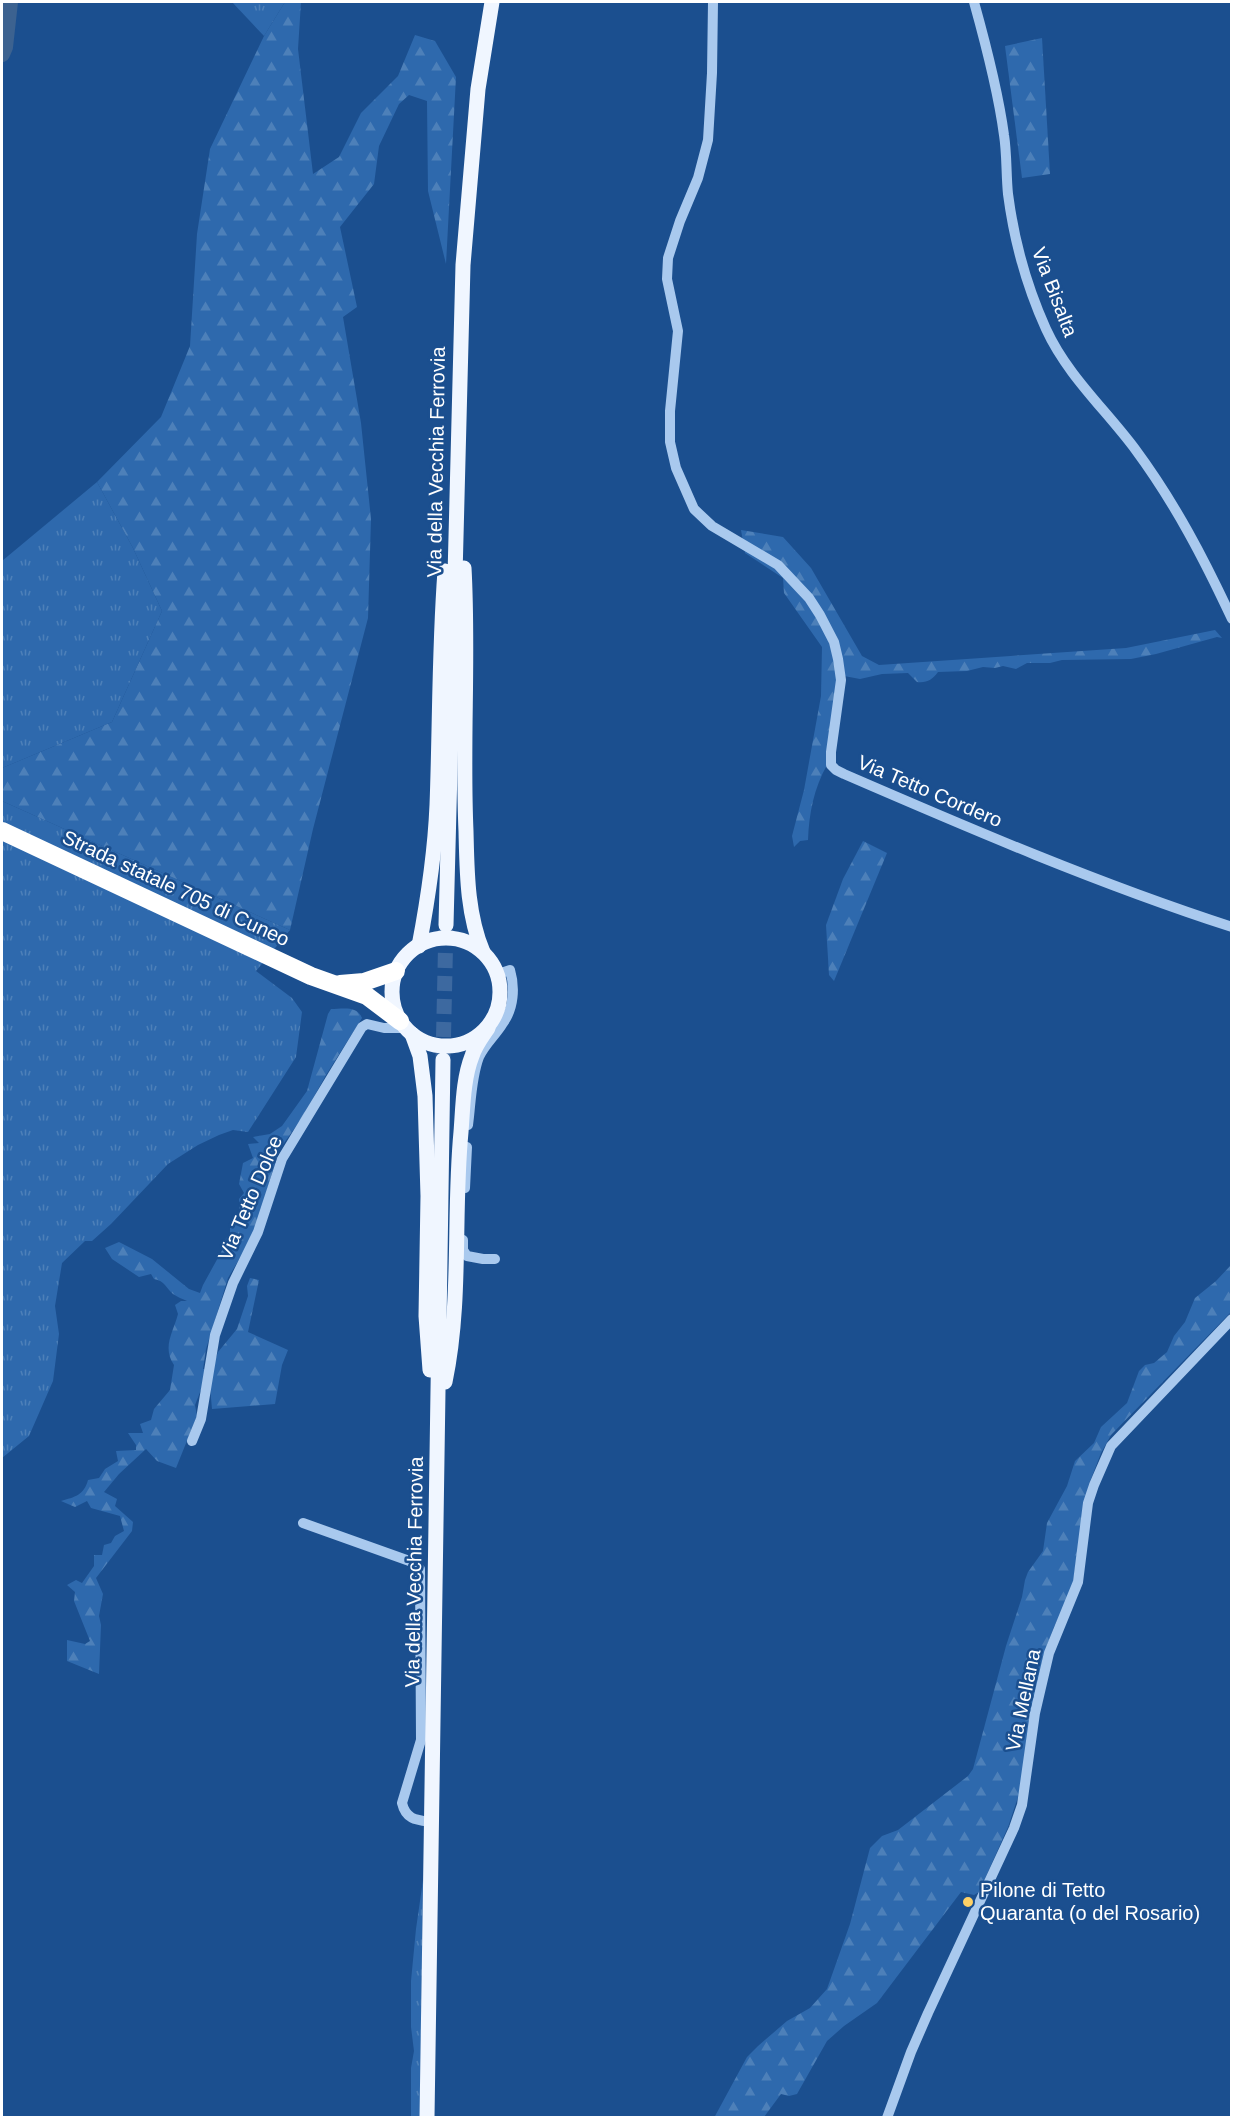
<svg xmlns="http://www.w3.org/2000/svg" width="1233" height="2119" viewBox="0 0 1233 2119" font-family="Arial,sans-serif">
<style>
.grass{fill:url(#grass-tufts)}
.forest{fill:url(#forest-firs)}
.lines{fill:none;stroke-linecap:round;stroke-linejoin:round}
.river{stroke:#3c6290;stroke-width:16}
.major-tunnel{stroke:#3d69a0;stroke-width:15;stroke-dasharray:15 8;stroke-linecap:butt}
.minor{stroke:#a9c9ee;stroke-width:10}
.major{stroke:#f0f6ff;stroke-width:15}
.highway{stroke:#fff;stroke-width:18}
.poi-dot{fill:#ffd166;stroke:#1b4f8f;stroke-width:2}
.labels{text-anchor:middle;stroke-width:5;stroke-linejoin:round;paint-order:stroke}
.street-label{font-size:20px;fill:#fff;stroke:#1b4f8f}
.poi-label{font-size:20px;fill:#fff;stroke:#1b4f8f;text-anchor:start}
</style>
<defs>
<pattern id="grass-tufts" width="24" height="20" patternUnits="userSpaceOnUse" patternTransform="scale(1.5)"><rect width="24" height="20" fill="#2e69ad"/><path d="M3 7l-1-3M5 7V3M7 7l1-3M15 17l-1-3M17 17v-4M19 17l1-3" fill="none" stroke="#4d80b9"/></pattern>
<pattern id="forest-firs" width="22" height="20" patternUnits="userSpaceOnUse" patternTransform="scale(1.5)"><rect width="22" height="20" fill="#2e69ad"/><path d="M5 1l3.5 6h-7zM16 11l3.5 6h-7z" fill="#4d80b9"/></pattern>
</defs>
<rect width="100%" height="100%" fill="#1b4f8f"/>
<g class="grass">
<path d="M232 2H285L264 36Z"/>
<path d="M97 482 133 548 162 611 112 722 2 768V561Z"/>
<path d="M2 801 290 930 256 971 292 998 302 1012 296 1057 248 1132 233 1130 219 1135 198 1145 168 1164 111 1224 92 1241H85L62 1263 55 1306 59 1334 53 1381 29 1436 2 1458Z"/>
<path d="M423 1880 420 2117H411V2068L414 2051 411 2027V1981L416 1929Z"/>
</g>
<g class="forest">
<path d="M285 2H301L298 49 313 174 339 157 361 113 398 76 415 35 435 41 456 77 446 264 428 191 427 101 409 95 399 104 379 146 374 184 340 227 357 307 343 317 361 423 371 519 368 618 313 829 290 930 2 801V768L112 722 162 611 133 548 97 482 161 417 190 346 197 234 210 149 264 36Z"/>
<path d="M1042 38 1050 174 1022 178 1005 46Z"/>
<path d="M741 530 783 537 811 568 862 656 879 665 1126 648 1215 630 1222 638 1217 637 1156 654 1131 659 1062 660 1050 663H1027L1016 669 1003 666 995 668 983 667 967 671 938 672C932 680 927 683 917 682L908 673 882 674 860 679 839 675 827 765C814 788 809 813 808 840L800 841 794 847 792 836 804 790 821 696 822 647 784 593 783 578 745 553Z"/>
<path d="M863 841 887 853 834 981 829 975 826 925 843 879Z"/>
<path d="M331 1009C342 1009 357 1005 362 1018L326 1075 302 1118 279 1150 253 1236 228 1278 206 1349 203 1369H212L218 1352 237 1329 248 1296 247 1286 250 1278 259 1280 248 1332 288 1350 282 1365 275 1404 212 1409 210 1387H202L195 1405 197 1416 176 1468 157 1461 146 1449 119 1474 104 1492 117 1499 115 1506 133 1522 132 1531 96 1578 103 1594 99 1616 101 1625 99 1674 67 1661V1640L85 1644 90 1641 74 1601 75 1592 67 1585 76 1580 82 1583 94 1566V1555H102L104 1545 111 1543 115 1536 124 1531 120 1516 91 1508 87 1501 75 1507 61 1501C75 1497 84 1495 88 1480L99 1478 105 1469 118 1461 116 1451 136 1450V1445L128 1433H143L140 1424 151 1420 154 1409 170 1390 174 1365C162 1347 173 1333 178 1314L175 1305 181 1301H187C183 1299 177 1297 173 1294 166 1288 165 1281 154 1279L151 1274 139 1277 112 1259 105 1248 119 1242 152 1259 189 1289 200 1293 203 1285 225 1245 226 1238 230 1236V1228L240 1221 239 1199 244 1193 239 1184 243 1163 253 1158 248 1144 259 1143 253 1137 270 1134 282 1126 307 1091 328 1014Z"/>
<path d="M1231 1265V1312L1111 1435 1101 1453 1089 1484 1084 1505 1072 1589 1054 1627 1043 1656 1021 1788 1008 1827 979 1892 974 1895 961 1892 877 2003 844 2026 827 2041 797 2094 789 2096 781 2094 764 2117 714 2118 747 2057 758 2046 787 2021 810 2008 827 1989 850 1924 870 1848 882 1836 898 1830 968 1776 973 1769 1006 1646 1022 1597 1025 1580 1028 1572 1043 1551 1047 1523 1067 1486 1075 1461 1094 1443 1101 1427 1127 1403 1139 1371 1145 1365 1154 1363 1167 1352 1174 1336 1185 1322 1195 1298 1216 1281Z"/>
</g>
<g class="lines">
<path class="river" d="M2 54 5 47 10 2"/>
<path class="major-tunnel" d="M443 1060 446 925"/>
<g class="minor">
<path d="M713 2 712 73 708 140 698 178 680 221 668 258 667 279 678 331 670 411V442L676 468 694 509 712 526 778 565 809 598 820 615 834 642 838 659 841 680 831 752V765L836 770 844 774C971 829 1099 884 1232 927"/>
<path d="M974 2C986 45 998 90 1004 135 1007 154 1006 174 1008 194 1014 240 1027 287 1046 329 1067 375 1106 410 1135 449 1175 503 1204 559 1232 619"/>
<path d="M468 1125C471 1103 471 1078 479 1057 485 1044 496 1035 503 1023 514 1008 515 987 510 970L498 974"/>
<path d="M465 1188 467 1147"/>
<path d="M463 1240V1250L467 1256 483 1259H495"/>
<path d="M192 1441 201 1419 215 1335 233 1283 258 1232 282 1159 362 1027 367 1024 384 1028H405"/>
<path d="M303 1523 415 1563 420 1569 421 1740 402 1803C406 1820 417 1820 432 1822"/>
<path d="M887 2118 911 2052 928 2013 1014 1828 1022 1805 1035 1713 1049 1653 1078 1582 1088 1503 1094 1485 1111 1446 1232 1319"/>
</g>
<g class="major">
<path d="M464 568C469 656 462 743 466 831 467 872 467 914 483 952"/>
<path d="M446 925 463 265 478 89 492 2"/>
<circle cx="446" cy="992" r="54"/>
<path d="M419 946C428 899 435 852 437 805 440 727 439 649 445 571"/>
<path d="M412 1034 420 1056 425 1096 428 1196 426 1316 430 1370"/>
<path d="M445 1382C462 1301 453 1215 461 1132 463 1107 463 1079 472 1056 475 1046 482 1037 488 1028"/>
<path d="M427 2118 443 1060"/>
</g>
<g class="highway">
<path d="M2 831 311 976 367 996 400 1021"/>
<path d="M340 984 364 982 396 971"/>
</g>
</g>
<circle class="poi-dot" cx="968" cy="1902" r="6"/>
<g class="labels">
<g class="street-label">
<text transform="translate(1055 292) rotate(69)" y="7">Via Bisalta</text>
<text transform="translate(436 462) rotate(-89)" y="7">Via della Vecchia Ferrovia</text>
<text transform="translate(930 791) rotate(23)" y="7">Via Tetto Cordero</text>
<text transform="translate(176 888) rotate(25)" y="7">Strada statale 705 di Cuneo</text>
<text transform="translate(250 1198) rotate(-67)" y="7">Via Tetto Dolce</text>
<text transform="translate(414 1572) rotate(-89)" y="7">Via della Vecchia Ferrovia</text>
<text transform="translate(1023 1700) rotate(-78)" y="7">Via Mellana</text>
</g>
<g class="poi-label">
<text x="980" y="1897">Pilone di Tetto<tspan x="980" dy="23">Quaranta (o del Rosario)</tspan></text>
</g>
</g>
<rect width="1233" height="2119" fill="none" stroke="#ffffff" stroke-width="6"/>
</svg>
